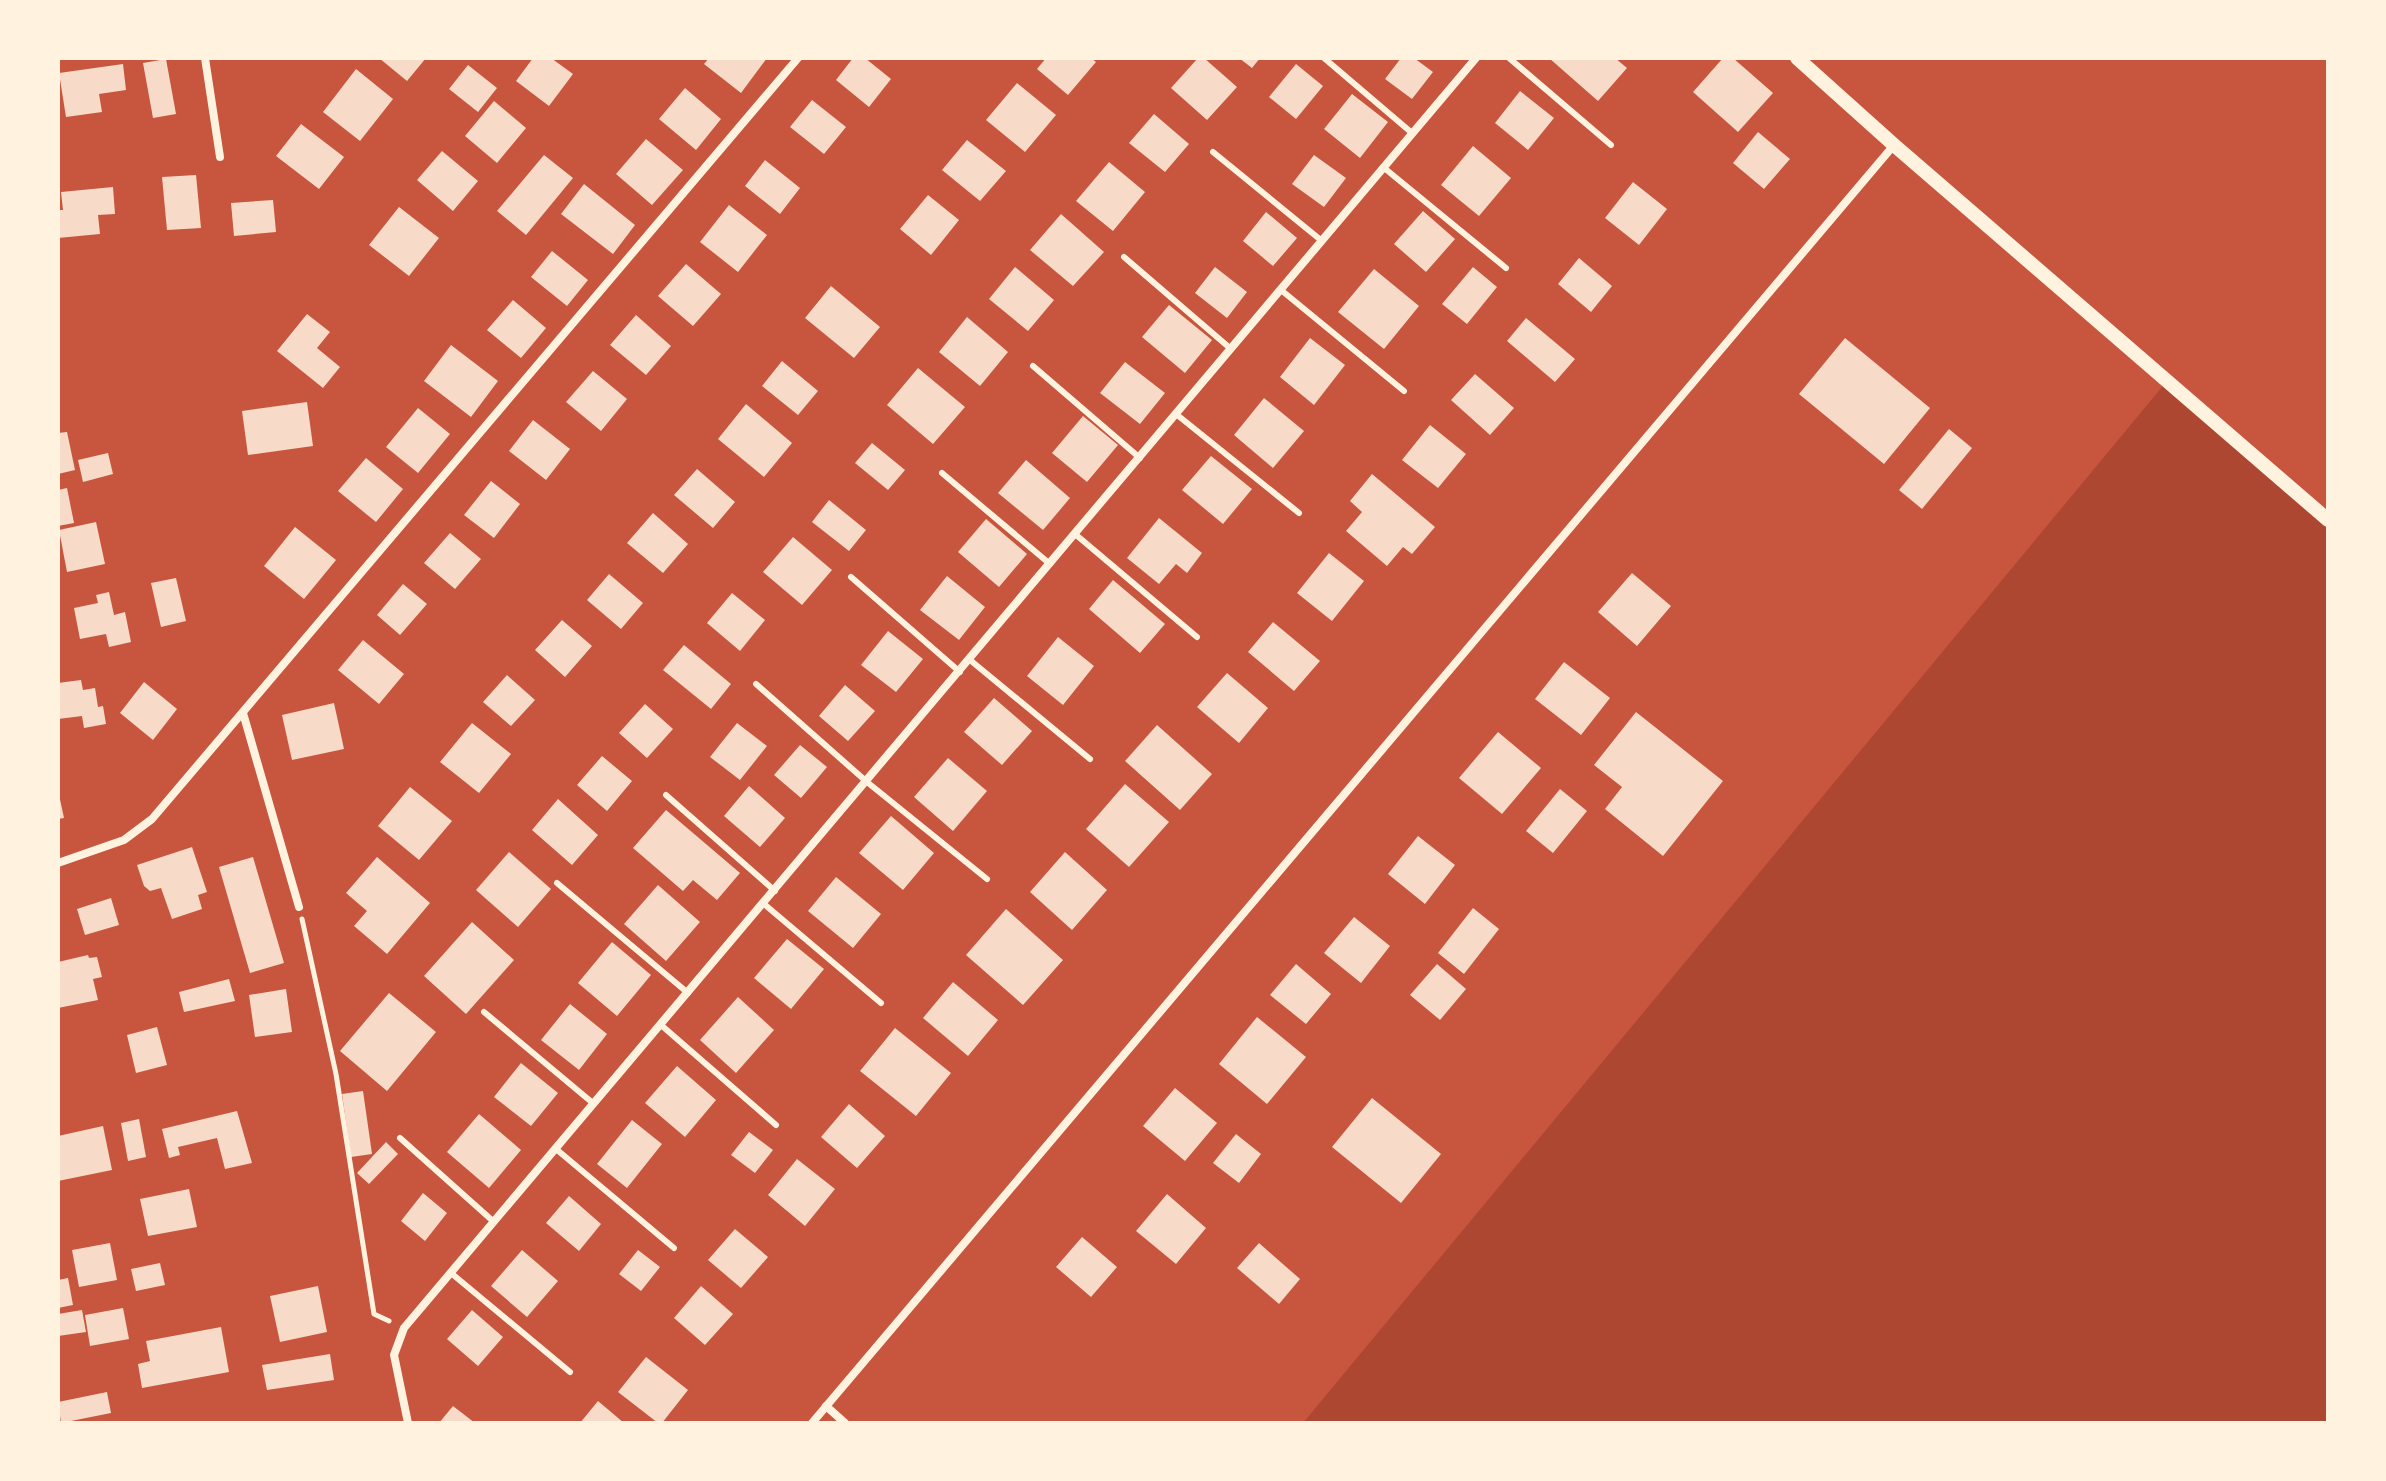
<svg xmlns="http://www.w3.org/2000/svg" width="2386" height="1481" viewBox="0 0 2386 1481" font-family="'Fira Sans',sans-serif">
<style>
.green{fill:#ae4732}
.building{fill:#f7dbc8}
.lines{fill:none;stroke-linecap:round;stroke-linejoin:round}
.path{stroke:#fff3e0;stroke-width:5}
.service{stroke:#fff3e0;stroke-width:6}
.minor{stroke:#fff3e0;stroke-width:8}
.tertiary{stroke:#fff3e0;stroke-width:14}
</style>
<rect width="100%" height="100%" fill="#c8553d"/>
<path class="green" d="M2167 381 2328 520V1423H1303Z"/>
<g class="building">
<path d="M379 58H426L407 81Z"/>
<path d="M533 58H551L573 74 549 106 516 81Z"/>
<path d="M709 58H767L741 93 704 64Z"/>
<path d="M853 58H865L891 79 869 107 836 80Z"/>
<path d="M1046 58H1091L1096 62 1068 95 1037 69Z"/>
<path d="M1198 58H1204L1237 87 1207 120 1171 88Z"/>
<path d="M1239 58H1260L1252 68Z"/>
<path d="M1401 58H1414L1433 72 1412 99 1385 79Z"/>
<path d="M1549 58H1615L1627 68 1598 101Z"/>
<path d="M1723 58H1733L1773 93 1738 132 1693 92Z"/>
<path d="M166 59 176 114 153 118 143 63Z"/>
<path d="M123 64 126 90 99 94 102 112 66 117 59 73Z"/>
<path d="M1296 64 1323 86 1296 119 1269 97Z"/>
<path d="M468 65 497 88 478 112 449 89Z"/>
<path d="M356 69 393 99 360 141 323 112Z"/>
<path d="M1017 83 1056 115 1025 152 986 120Z"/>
<path d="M685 88 721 119 696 150 659 119Z"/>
<path d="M1520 91 1554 118 1528 150 1495 123Z"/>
<path d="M1352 94 1388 122 1360 158 1324 129Z"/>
<path d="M812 100 846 127 824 154 790 127Z"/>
<path d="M494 101 526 128 497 163 465 136Z"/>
<path d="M1154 114 1189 144 1165 172 1129 143Z"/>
<path d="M301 124 344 157 319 189 276 156Z"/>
<path d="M1758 132 1790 159 1764 189 1733 163Z"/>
<path d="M646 139 683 170 652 205 616 174Z"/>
<path d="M967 140 1006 171 980 201 942 170Z"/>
<path d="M1473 146 1511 178 1479 216 1441 185Z"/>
<path d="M442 151 478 181 453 211 417 180Z"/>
<path d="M544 155 573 178 526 235 497 211Z"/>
<path d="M1314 155 1346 178 1324 207 1292 184Z"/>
<path d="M765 160 800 188 780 214 745 186Z"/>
<path d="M1109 162 1145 192 1113 231 1076 201Z"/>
<path d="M196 175 201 228 167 230 162 177Z"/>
<path d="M1633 182 1667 209 1639 245 1605 218Z"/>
<path d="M584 184 635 225 613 254 561 214Z"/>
<path d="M113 187 115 214 98 215 100 234 58 238V210H63L61 192Z"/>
<path d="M928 195 959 220 931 255 900 229Z"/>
<path d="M273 200 276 232 234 236 231 203Z"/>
<path d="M729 205 767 235 738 272 700 242Z"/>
<path d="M399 207 439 238 409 276 369 245Z"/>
<path d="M1423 211 1455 239 1426 272 1394 244Z"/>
<path d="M1266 212 1297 238 1273 266 1243 241Z"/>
<path d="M1061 214 1104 252 1073 286 1030 250Z"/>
<path d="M552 251 588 280 567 306 531 277Z"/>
<path d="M1579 258 1612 286 1591 312 1558 284Z"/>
<path d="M686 264 721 294 693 326 658 296Z"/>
<path d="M1015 267 1054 300 1028 331 989 299Z"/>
<path d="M1215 267 1247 292 1227 318 1195 293Z"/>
<path d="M1473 267 1497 287 1467 324 1442 304Z"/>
<path d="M1374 269 1419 306 1384 349 1338 312Z"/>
<path d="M831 286 880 327 854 358 805 318Z"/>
<path d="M513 300 546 328 521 358 487 330Z"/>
<path d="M1169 305 1212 340 1185 373 1142 337Z"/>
<path d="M307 314 330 332 317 348 340 367 323 388 277 351Z"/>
<path d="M636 315 671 346 646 375 610 345Z"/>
<path d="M967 317 1008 352 980 386 939 352Z"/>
<path d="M1526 318 1575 359 1555 382 1507 341Z"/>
<path d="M1310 338 1345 365 1314 405 1280 377Z"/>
<path d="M1845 338 1930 408 1884 464 1799 394Z"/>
<path d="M451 345 498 381 471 417 424 381Z"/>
<path d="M782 361 818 391 798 415 762 386Z"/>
<path d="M1125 362 1165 393 1140 424 1100 393Z"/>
<path d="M918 368 965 407 933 444 887 405Z"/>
<path d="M593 371 627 399 601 431 566 402Z"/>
<path d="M1475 374 1514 408 1490 435 1451 400Z"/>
<path d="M1264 398 1304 431 1273 468 1234 435Z"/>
<path d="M307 402 313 446 248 455 242 411Z"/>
<path d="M746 404 792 443 764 477 718 439Z"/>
<path d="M418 408 450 434 418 473 386 447Z"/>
<path d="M1083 416 1118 445 1087 482 1052 453Z"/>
<path d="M533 420 570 449 546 480 509 451Z"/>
<path d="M1430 425 1466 454 1438 488 1402 460Z"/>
<path d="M1949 429 1972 448 1922 509 1899 490Z"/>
<path d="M67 432 75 470 58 474V433Z"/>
<path d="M872 443 905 470 888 490 855 463Z"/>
<path d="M108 453 113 474 83 482 78 460Z"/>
<path d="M1211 456 1252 489 1223 524 1182 490Z"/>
<path d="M366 458 403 489 376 522 338 491Z"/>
<path d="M1026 460 1070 498 1043 530 998 493Z"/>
<path d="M697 469 735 502 713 528 674 495Z"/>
<path d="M1372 474 1435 527 1412 554 1403 547 1387 566 1346 531 1362 512 1350 501Z"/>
<path d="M491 481 520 504 494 538 464 515Z"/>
<path d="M67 488 74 523 58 526V490Z"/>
<path d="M829 500 866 530 849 551 812 522Z"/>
<path d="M653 513 688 544 663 573 627 543Z"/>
<path d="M1159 518 1202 553 1187 573 1176 564 1159 584 1127 558Z"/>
<path d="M986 519 1027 554 999 587 958 552Z"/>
<path d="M96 522 105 564 67 572 59 530Z"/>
<path d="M295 527 336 560 304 599 264 566Z"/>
<path d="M450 533 481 559 455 589 424 563Z"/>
<path d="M793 537 832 570 802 605 763 572Z"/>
<path d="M1329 553 1364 581 1332 621 1297 593Z"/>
<path d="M1632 573 1671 606 1637 646 1598 612Z"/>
<path d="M609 574 643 603 621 629 587 600Z"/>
<path d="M947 576 985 607 959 640 920 610Z"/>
<path d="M176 578 186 621 161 627 151 583Z"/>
<path d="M1113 580 1165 624 1140 653 1089 609Z"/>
<path d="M403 584 427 604 400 635 377 615Z"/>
<path d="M109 592 114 615 125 612 131 642 109 647 106 634 80 639 74 608 98 603 96 595Z"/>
<path d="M732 593 765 620 740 651 707 623Z"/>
<path d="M562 620 592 646 565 677 535 650Z"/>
<path d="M1273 622 1320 661 1294 691 1248 652Z"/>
<path d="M888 631 923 659 896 692 861 665Z"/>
<path d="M1058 637 1094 666 1063 705 1027 676Z"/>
<path d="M363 640 404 674 379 704 338 670Z"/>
<path d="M684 645 731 684 711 709 663 670Z"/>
<path d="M1564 662 1610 698 1581 735 1535 699Z"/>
<path d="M1227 673 1268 708 1239 743 1197 707Z"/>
<path d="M507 675 535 700 511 726 483 702Z"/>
<path d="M81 680 83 690 95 688 98 707 103 706 106 724 84 728 82 716 58 719V683Z"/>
<path d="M144 682 177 709 153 740 120 713Z"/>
<path d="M845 685 875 711 848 741 819 716Z"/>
<path d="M994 698 1032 731 1002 765 964 732Z"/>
<path d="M334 703 344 749 292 760 282 715Z"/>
<path d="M645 704 673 729 647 758 619 733Z"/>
<path d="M1636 712 1723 781 1663 856 1605 809 1622 787 1594 765Z"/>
<path d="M472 723 511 754 479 793 440 762Z"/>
<path d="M737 723 767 746 740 780 710 757Z"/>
<path d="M1157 725 1212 774 1180 810 1125 761Z"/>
<path d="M1498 732 1541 768 1502 814 1459 778Z"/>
<path d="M800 745 827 767 801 798 774 775Z"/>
<path d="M602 756 632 781 607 811 577 785Z"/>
<path d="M948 758 987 791 953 831 914 797Z"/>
<path d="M1125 784 1169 822 1129 867 1086 829Z"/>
<path d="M749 786 785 818 760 847 724 816Z"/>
<path d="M410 787 452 821 419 860 378 826Z"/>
<path d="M1560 789 1587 811 1553 853 1526 831Z"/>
<path d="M58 790 64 818 58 819Z"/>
<path d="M558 799 598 835 572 865 532 830Z"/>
<path d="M666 810 740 873 717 900 693 880 683 891 633 848Z"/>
<path d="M891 816 934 853 903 890 859 853Z"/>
<path d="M1418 836 1455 865 1425 904 1388 874Z"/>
<path d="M192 847 207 892 198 895 202 909 172 919 161 888 150 891 144 886 137 865Z"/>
<path d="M509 852 551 889 518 927 476 890Z"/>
<path d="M1065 852 1107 890 1072 930 1030 892Z"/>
<path d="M253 857 284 963 250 973 219 867Z"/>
<path d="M377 857 430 903 387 954 354 926 367 911 346 893Z"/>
<path d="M836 877 881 914 853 948 808 911Z"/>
<path d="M658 885 700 922 666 961 624 924Z"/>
<path d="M111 898 119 925 85 935 77 909Z"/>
<path d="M1473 908 1499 929 1464 974 1438 953Z"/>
<path d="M1006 909 1063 960 1023 1005 966 955Z"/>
<path d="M1354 917 1390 946 1361 983 1324 953Z"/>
<path d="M472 922 514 960 466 1014 424 976Z"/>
<path d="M787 939 824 969 791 1009 754 978Z"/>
<path d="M612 942 651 975 617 1016 578 983Z"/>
<path d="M88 955 89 958 97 957 102 977 93 979 98 1000 58 1008V962Z"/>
<path d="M1296 964 1331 994 1306 1024 1270 995Z"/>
<path d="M1437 964 1466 989 1440 1020 1410 995Z"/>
<path d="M229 979 235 1001 184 1012 179 992Z"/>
<path d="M953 982 998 1020 968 1056 923 1018Z"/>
<path d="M286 989 292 1032 255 1037 249 995Z"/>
<path d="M389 993 436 1032 387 1091 340 1051Z"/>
<path d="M738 997 774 1030 736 1073 700 1040Z"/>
<path d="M570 1004 607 1034 579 1070 541 1040Z"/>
<path d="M1257 1017 1306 1057 1267 1104 1219 1064Z"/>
<path d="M157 1027 167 1065 136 1073 127 1035Z"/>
<path d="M895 1028 951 1073 916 1116 860 1071Z"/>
<path d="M521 1063 558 1093 531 1126 494 1097Z"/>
<path d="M677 1066 716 1100 685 1137 645 1103Z"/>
<path d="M1175 1088 1217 1123 1185 1161 1143 1126Z"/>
<path d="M363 1091 372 1154 351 1157 342 1094Z"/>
<path d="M1372 1098 1441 1154 1401 1203 1332 1147Z"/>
<path d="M849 1104 885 1136 857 1168 821 1137Z"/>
<path d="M237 1111 252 1163 225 1169 217 1138 178 1147 180 1155 169 1158 162 1129Z"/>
<path d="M479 1114 521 1150 489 1188 447 1152Z"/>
<path d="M139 1119 146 1157 128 1161 121 1123Z"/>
<path d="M632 1120 662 1144 627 1188 597 1164Z"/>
<path d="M103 1126 112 1170 58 1181V1136Z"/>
<path d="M749 1132 773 1150 755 1173 731 1155Z"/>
<path d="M1236 1134 1261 1154 1239 1183 1213 1163Z"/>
<path d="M386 1142 398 1154 369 1184 357 1173Z"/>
<path d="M797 1159 835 1189 805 1226 768 1195Z"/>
<path d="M189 1189 197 1227 148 1236 140 1199Z"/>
<path d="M423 1193 447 1213 425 1241 401 1221Z"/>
<path d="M1167 1194 1206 1228 1176 1264 1136 1231Z"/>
<path d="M569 1196 601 1224 579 1251 546 1223Z"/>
<path d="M735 1229 768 1257 741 1288 708 1260Z"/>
<path d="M1082 1237 1117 1267 1091 1297 1056 1267Z"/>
<path d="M110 1243 117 1280 79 1287 72 1250Z"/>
<path d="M1259 1243 1300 1279 1279 1304 1237 1268Z"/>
<path d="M522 1250 558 1281 527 1317 491 1286Z"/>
<path d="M638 1250 660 1267 641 1291 619 1274Z"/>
<path d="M160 1263 165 1285 136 1291 131 1269Z"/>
<path d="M68 1278 73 1305 58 1308V1280Z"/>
<path d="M318 1286 327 1332 280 1342 270 1296Z"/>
<path d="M701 1286 733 1314 705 1345 674 1318Z"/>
<path d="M123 1308 129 1339 90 1346 85 1315Z"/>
<path d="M82 1310 86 1332 58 1336V1314Z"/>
<path d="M472 1310 503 1337 478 1366 447 1339Z"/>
<path d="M221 1327 229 1372 142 1388 138 1364 150 1361 146 1341Z"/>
<path d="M330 1354 334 1380 267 1390 262 1365Z"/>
<path d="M646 1357 688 1390 662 1423H658L618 1392Z"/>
<path d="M107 1392 111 1413 61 1423 58 1402Z"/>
<path d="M598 1401 624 1423H580Z"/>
<path d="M453 1406 475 1423H439Z"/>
</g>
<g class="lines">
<path class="path" d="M302 919 336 1074 374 1314 389 1321"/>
<g class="service">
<path d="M1324 58 1412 133"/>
<path d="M1509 58 1611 145"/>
<path d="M1213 152 1322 241"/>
<path d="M1383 167 1506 268"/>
<path d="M1124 257 1231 349"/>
<path d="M1281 290 1404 391"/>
<path d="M1033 366 1140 458"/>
<path d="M1176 414 1299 513"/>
<path d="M942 473 1050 564"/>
<path d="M1075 534 1197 637"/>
<path d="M851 577 960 672"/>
<path d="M970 660 1090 759"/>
<path d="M756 684 867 782 987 879"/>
<path d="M666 795 775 891"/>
<path d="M557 883 688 993"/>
<path d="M764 904 881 1003"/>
<path d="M484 1012 594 1104"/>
<path d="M661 1025 776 1125"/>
<path d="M400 1138 494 1222"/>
<path d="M556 1149 674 1248"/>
<path d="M451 1273 570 1372"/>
</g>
<g class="minor">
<path d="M205 58 220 157"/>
<path d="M243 713 299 907"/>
<path d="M58 863 124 840 152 819 798 58"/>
<path d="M826 1406 845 1423"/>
<path d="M408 1423 394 1355 404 1328 1476 58"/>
<path d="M812 1423 1894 145"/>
</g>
<path class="tertiary" d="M1797 58 1894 145 2328 520"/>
</g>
<rect width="2386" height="1481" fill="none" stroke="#fff3e0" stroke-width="120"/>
</svg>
